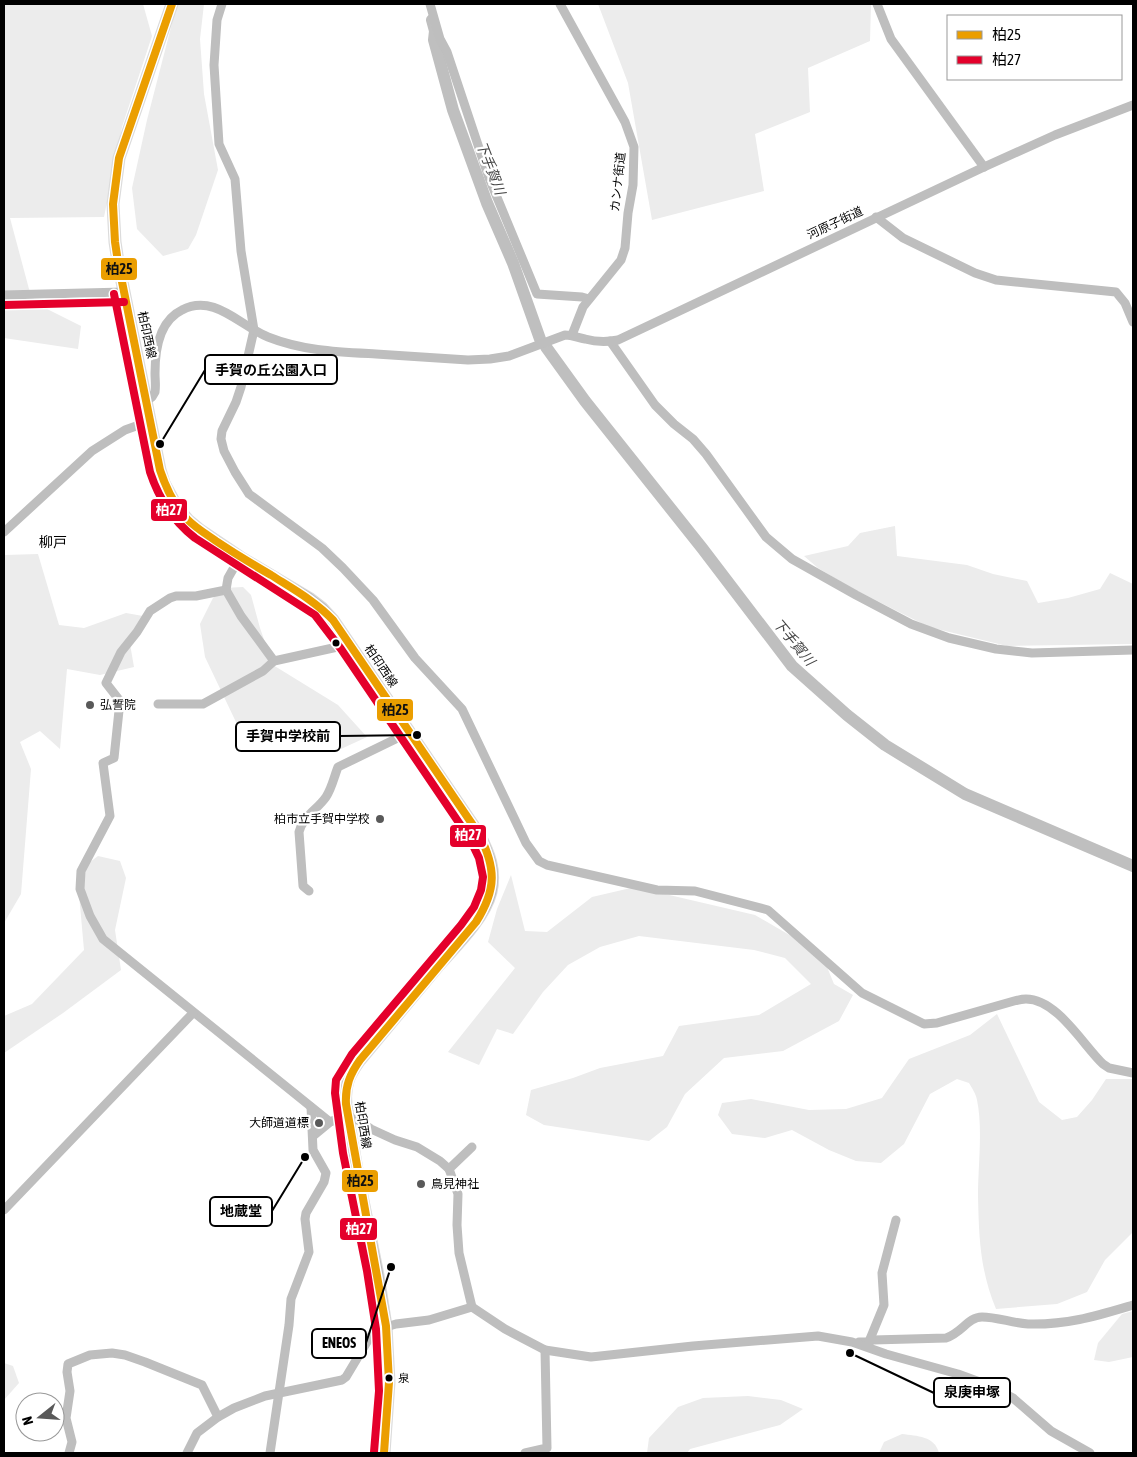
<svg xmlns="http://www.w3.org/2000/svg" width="1137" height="1457" viewBox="0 0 1137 1457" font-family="'Asap Condensed','Noto Sans JP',sans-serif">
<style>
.green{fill:#ececec}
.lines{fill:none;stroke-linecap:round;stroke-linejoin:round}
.river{stroke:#bfbfbf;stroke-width:12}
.major-casing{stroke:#dbdbdb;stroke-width:13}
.minor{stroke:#bebebe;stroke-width:9}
.major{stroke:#bebebe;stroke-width:11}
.bus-1-casing{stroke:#fff;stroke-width:11}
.bus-2-casing{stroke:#fff;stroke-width:11}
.bus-1{stroke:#eb9e00;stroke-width:8}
.bus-2{stroke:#e4002b;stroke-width:8}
.bus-dot{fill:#000;stroke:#fff;stroke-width:2}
.poi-dot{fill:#595959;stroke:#fff;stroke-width:2}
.labels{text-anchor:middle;stroke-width:4.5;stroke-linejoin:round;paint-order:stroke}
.bus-label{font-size:11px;fill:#000;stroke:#fff;text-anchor:start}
.street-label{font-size:12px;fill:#000;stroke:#fff}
.poi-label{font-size:12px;fill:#000;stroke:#fff;text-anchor:start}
.water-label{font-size:14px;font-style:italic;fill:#444;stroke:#fff}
.neighbourhood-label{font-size:14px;fill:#000;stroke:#fff}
.leader{fill:none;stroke:#000;stroke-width:2}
.callout-dot{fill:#000;stroke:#fff;stroke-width:2}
.callout{fill:#fff;stroke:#000;stroke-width:2}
.callout-label{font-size:14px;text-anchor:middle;font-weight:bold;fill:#000}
.line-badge{stroke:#fff;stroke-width:2}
.badge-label{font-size:14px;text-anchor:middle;font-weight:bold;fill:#fff}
.pale-badge-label{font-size:14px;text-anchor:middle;font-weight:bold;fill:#111}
</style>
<rect width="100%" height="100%" fill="#fff"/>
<g class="green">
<path d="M4 4H143L152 36 122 127 104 217 10 218 29 289 37 304 81 326 78 349 4 338Z"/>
<path d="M177 4H204L200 39 204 94 218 170 196 235 188 249 163 256 137 229 132 188 147 120Z"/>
<path d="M598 4H871L870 41 808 68 810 112 755 134 764 191 652 220 628 83Z"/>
<path d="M895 526 897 556 967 565 993 574 1027 581 1038 603 1068 598 1100 589 1110 573 1133 584V644L1007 646 929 627 853 589 818 568 804 556 848 546 860 533Z"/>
<path d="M38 554 59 625 84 628 126 613 143 616 130 644 134 667 100 675 67 669 60 749 40 731 20 742 31 769 21 894 4 923V557L5 555Z"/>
<path d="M243 587 251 595 260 628 273 665 338 705 367 737 341 749 299 745 266 738 245 741 205 657 200 624 213 598 224 588Z"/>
<path d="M98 856 120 861 126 878 115 930 121 970 63 1013 4 1053V1016L32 1004 84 950 77 872Z"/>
<path d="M511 875 525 931 547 932 592 897 635 887 755 915 798 940 827 967 834 984 853 995 839 1021 783 1051 724 1058 685 1094 667 1127 649 1141 544 1125 526 1115 531 1090 573 1078 600 1068 663 1056 679 1026 759 1015 811 984 785 958 754 950 639 936 600 947 568 965 543 992 513 1034 497 1029 479 1065 448 1052 515 968 488 942 497 909Z"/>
<path d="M997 1014 1039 1102 1062 1120 1077 1117 1092 1100 1106 1079H1133V1232L1105 1260 1087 1292 1057 1304 996 1309C980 1270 979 1238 978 1196 978 1166 983 1129 977 1100 976 1094 972 1088 969 1083L957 1079 930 1094 904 1144 881 1163 856 1161 829 1150 792 1130 765 1138 732 1134 718 1115 722 1103 751 1099 809 1110 846 1109 882 1098 909 1059 970 1035Z"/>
<path d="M1133 1311V1357L1109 1362 1094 1360 1098 1343 1122 1314Z"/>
<path d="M4 1363 13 1366 19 1383 4 1400Z"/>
<path d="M748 1396 781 1400 803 1409 780 1425 690 1449 687 1453H647L649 1438 678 1407 703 1398Z"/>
<path d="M902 1434C917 1436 935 1436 939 1453H879L884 1442Z"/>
</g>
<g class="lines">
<g class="river">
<path d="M432 20 435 31 434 40 453 110 487 203 513 263 540 339"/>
<path d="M546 347 585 401 702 548 792 666 847 715 885 745 965 794 1133 866"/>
</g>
<defs>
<path id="major" d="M172 4 119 158 113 204 115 242 118 262 160 470 164 483 177 507 188 520 200 530 240 557 309 598 322 608 333 620 479 834C489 853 496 870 491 892 484 919 456 946 438 966 412 997 386 1029 360 1060 349 1075 344 1085 346 1104L358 1176 378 1275 386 1326 389 1382 384 1453"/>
</defs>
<use href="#major" class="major-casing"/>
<g class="minor">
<path d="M222 4 217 20 214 65 219 144 235 179 241 251 254 330 241 387 236 402 222 431 221 439 224 451 235 472 249 494 322 548 343 568 373 600 415 658 462 709 526 843 539 861 547 865 657 890 695 891 768 910 862 993 924 1024 937 1023 1014 1001C1018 1000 1022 999 1026 999 1057 999 1083 1045 1103 1064L1109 1068 1133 1073"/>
<path d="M430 4 440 39 447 52 489 178 537 294 582 297 589 299"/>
<path d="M560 4 625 122 634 147 633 185 628 213 625 248 621 260 583 307 572 335"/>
<path d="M877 4 891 39 984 167"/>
<path d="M876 217 903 238 975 273 996 280 1116 292 1125 303 1133 322"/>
<path d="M4 295 124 292"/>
<path d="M610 341 655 405 674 424 693 439 706 454 766 537 792 559 856 595 911 624 949 638 996 649 1032 653 1133 650"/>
<path d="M146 401 152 397 155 392C156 386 155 380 155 373 155 350 159 321 182 310 214 293 240 326 268 337 303 351 339 352 376 354 407 356 437 358 468 360L490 359 509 356 565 335C573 335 578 338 585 339 596 342 608 342 618 340L984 167 1055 135 1133 105"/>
<path d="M4 532 92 451 125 430 150 421"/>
<path d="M240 557 228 578 226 590 196 596H176L170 598 150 611 137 632 121 652 106 683 120 701 114 758 103 763 110 816 81 871 80 889 90 916 103 939 330 1122"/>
<path d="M226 590 241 616 274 661"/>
<path d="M158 704H203L263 671 274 661 342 646 349 643"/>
<path d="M309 891 303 886 299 832C303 816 317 810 326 797 332 788 334 777 338 767L410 732"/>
<path d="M313 1136 330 1122 347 1115 358 1120 371 1129 395 1140 417 1147 440 1161 449 1169 458 1194 457 1225 459 1253 472 1307"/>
<path d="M449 1169 472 1147"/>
<path d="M4 1210 193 1013"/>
<path d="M859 1342H868L873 1340 946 1338C962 1333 968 1317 982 1317 997 1317 1012 1323 1028 1324 1068 1325 1096 1316 1133 1305"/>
<path d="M868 1344 884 1305 882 1273 896 1220"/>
<path d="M69 1453 72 1442 66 1418 70 1391 67 1372 68 1364 90 1355 112 1353 125 1355 145 1362 202 1385 218 1417"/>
<path d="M187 1453 197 1433 218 1417 234 1408 265 1396 342 1380 346 1377 370 1337 379 1329 396 1324 429 1320 472 1307 505 1329 545 1350 591 1357 693 1346 818 1336 852 1342 886 1354 958 1374 988 1385 1013 1398 1051 1431 1090 1453"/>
<path d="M270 1453 289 1325 291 1299 309 1252 305 1219 306 1213 324 1182 326 1173 313 1150 311 1107"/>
<path d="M525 1453 547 1448 545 1350"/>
</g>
<use href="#major" class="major"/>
<defs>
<path id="bus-1" d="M172 4 119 158 113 204 115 242 118 262 160 470C166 488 174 506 188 520 196 528 206 534 216 541 234 553 252 564 271 575 293 589 315 601 333 620L479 834C496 868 497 889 476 922L360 1060C350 1074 345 1086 346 1104L386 1326 389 1382 384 1453"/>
<g id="bus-2">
<path d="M114 294 150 472C159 499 173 521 195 538L315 615 341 649 470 839 479 858 483 877 481 890 474 907 461 925 352 1054 336 1080 335 1093 343 1153 367 1271 376 1329 379 1391 374 1452"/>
<path d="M4 305 124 302"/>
</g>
</defs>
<use href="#bus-1" class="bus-1-casing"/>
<use href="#bus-2" class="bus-2-casing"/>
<use href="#bus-1" class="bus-1"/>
<use href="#bus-2" class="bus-2"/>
</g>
<g class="bus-dot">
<circle cx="336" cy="643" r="4.5"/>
<circle cx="389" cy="1378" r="4.5"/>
</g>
<g class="poi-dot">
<circle cx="90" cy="705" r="5"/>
<circle cx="380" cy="819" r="5"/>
<circle cx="319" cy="1123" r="5"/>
<circle cx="421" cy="1184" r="5"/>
</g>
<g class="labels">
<g class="bus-label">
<text x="398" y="1382">泉</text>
</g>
<g class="street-label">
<text transform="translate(618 182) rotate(-84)" y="4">カンナ街道</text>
<text transform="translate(835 223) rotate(-25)" y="4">河原子街道</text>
<text transform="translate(147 335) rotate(78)" y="4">柏印西線</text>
<text transform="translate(381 666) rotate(56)" y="4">柏印西線</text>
<text transform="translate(363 1125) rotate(81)" y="4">柏印西線</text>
</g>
<g class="poi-label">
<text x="100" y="709">弘誓院</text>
<text x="370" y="823" text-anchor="end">柏市立手賀中学校</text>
<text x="309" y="1127" text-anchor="end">大師道道標</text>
<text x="431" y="1188">鳥見神社</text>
</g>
<g class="water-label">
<text transform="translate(491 168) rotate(69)" y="5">下手賀川</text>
<text transform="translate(794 642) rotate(50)" y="5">下手賀川</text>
</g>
<g class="neighbourhood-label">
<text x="53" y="547">柳戸</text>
</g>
</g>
<path class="leader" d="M160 444L205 370M417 735L340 736M305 1157L272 1211M391 1267L366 1343M850 1353L934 1393"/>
<g class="callout-dot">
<circle cx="160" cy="444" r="5"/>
<circle cx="417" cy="735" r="5"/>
<circle cx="305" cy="1157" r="5"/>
<circle cx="391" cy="1267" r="5"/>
<circle cx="850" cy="1353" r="5"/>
</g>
<g class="callout">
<rect x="205" y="355" width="132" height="29" rx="5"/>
<rect x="236" y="722" width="104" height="29" rx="5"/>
<rect x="210" y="1197" width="62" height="29" rx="5"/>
<rect x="312" y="1329" width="54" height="29" rx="5"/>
<rect x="934" y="1378" width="76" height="29" rx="5"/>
</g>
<g class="callout-label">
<text x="271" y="375">手賀の丘公園入口</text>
<text x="288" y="741">手賀中学校前</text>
<text x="241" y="1216">地蔵堂</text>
<text x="339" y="1348">ENEOS</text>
<text x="972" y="1397">泉庚申塚</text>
</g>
<g class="line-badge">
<rect x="100" y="257" width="38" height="24" rx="5" fill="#eb9e00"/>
<rect x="150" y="498" width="38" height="24" rx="5" fill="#e4002b"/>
<rect x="376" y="698" width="38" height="24" rx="5" fill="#eb9e00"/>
<rect x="449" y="824" width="38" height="24" rx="5" fill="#e4002b"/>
<rect x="341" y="1169" width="38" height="24" rx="5" fill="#eb9e00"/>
<rect x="339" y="1217" width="39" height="24" rx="5" fill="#e4002b"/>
</g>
<g class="badge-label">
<text x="169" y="515">柏27</text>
<text x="468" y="840">柏27</text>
<text x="359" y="1234">柏27</text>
</g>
<g class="pale-badge-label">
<text x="119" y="274">柏25</text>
<text x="395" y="715">柏25</text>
<text x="360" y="1186">柏25</text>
</g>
<rect width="1137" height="1457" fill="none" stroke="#000000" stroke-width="10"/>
<rect x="947" y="15" width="175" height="65" fill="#ffffff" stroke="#999999"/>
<rect x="957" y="31" width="25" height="8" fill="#eb9e00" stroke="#999999"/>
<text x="992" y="40" font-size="15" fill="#000000">柏25</text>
<rect x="957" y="56" width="25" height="8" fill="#e4002b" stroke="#999999"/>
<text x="992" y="65" font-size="15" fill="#000000">柏27</text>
<g transform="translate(40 1417) rotate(253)"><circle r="24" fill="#ffffff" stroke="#999999"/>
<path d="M0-4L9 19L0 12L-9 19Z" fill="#595959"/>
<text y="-8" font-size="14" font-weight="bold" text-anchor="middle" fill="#000000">N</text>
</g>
</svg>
